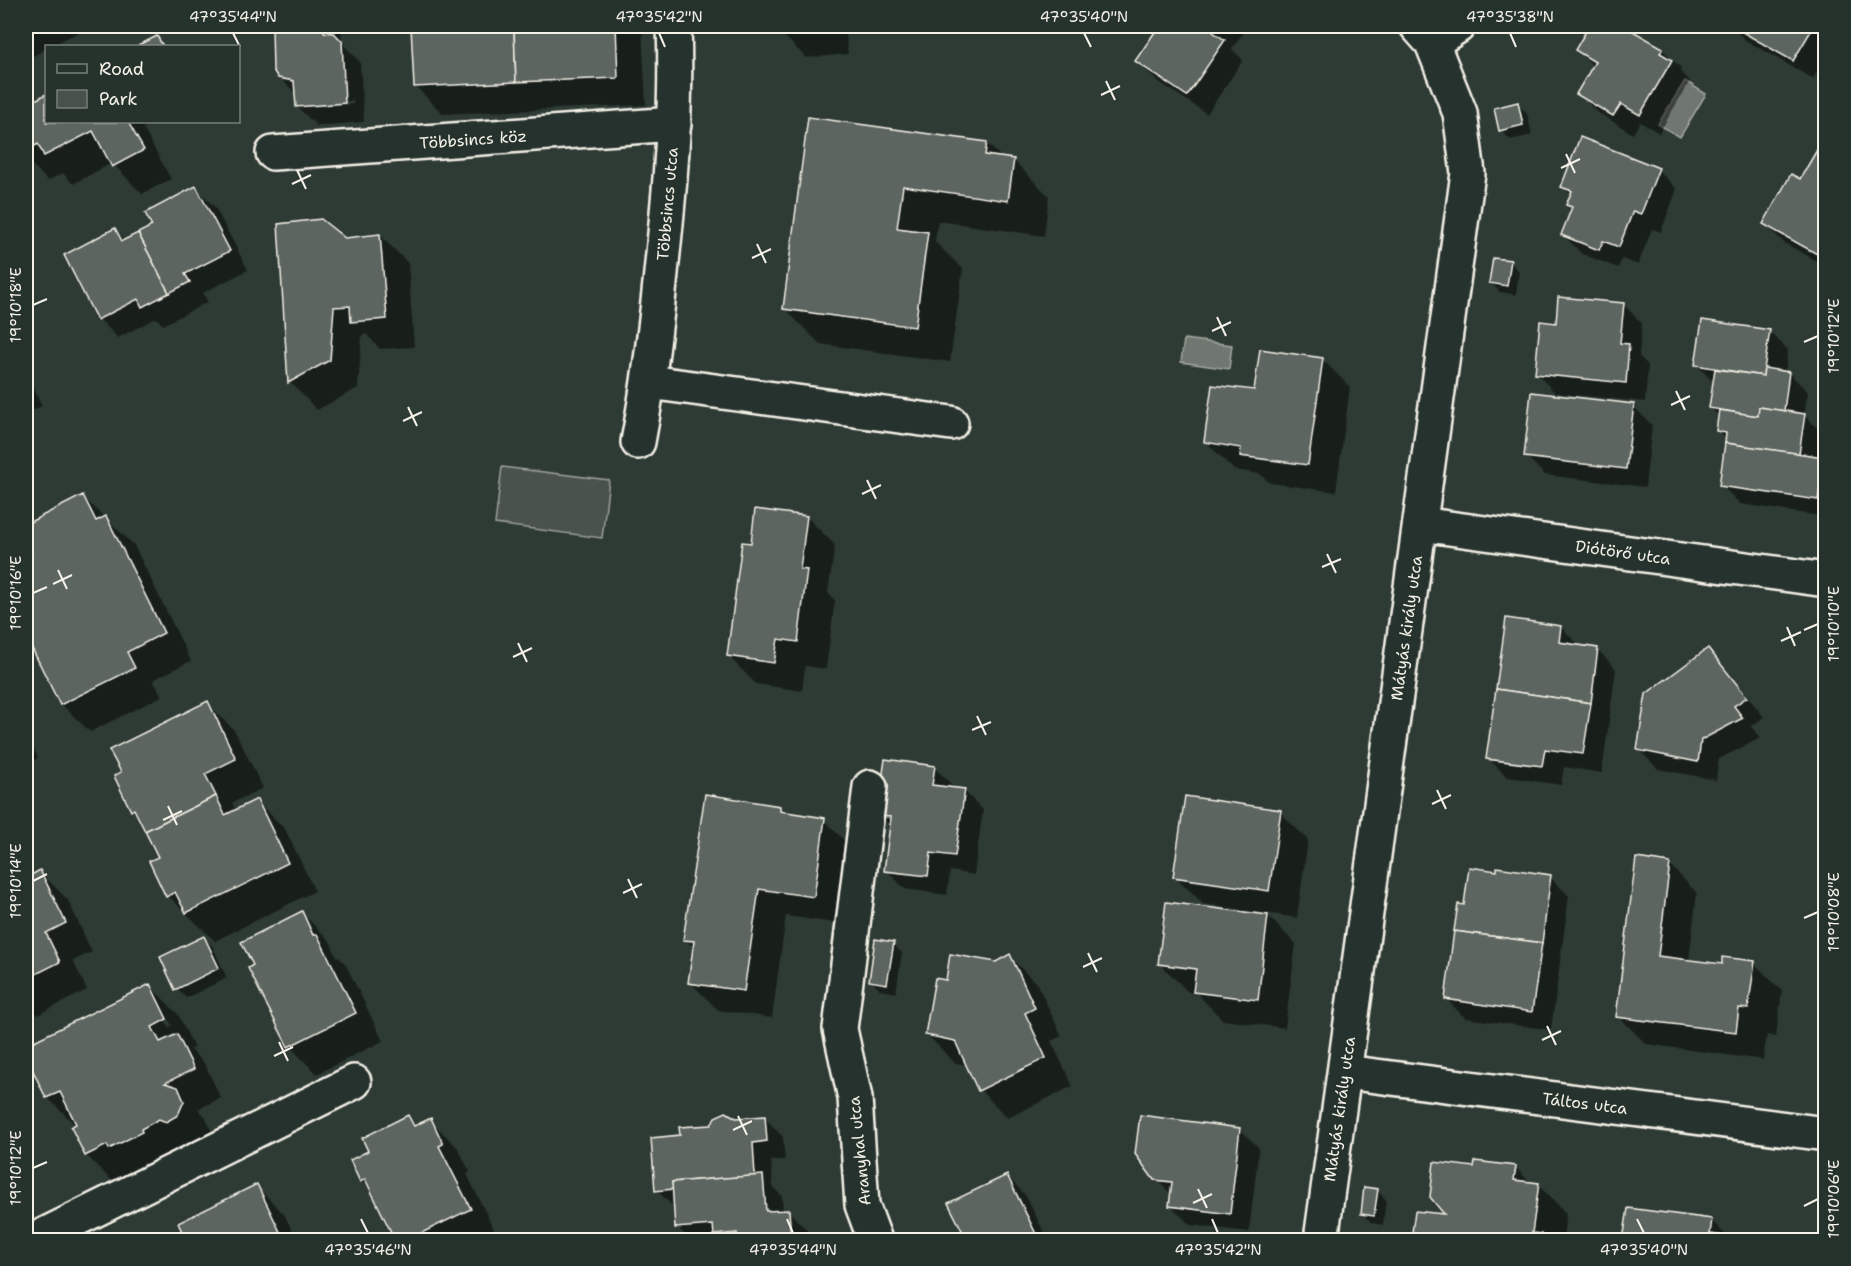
<svg xmlns="http://www.w3.org/2000/svg" width="1851" height="1266" viewBox="0 0 1851 1266" font-family="'Shantell Sans',sans-serif">
<style>
.park{fill:#48524c;stroke:#9ea29a;stroke-width:1.5}
.water{fill:#6f7770;stroke:#a4a8a0;stroke-width:1.5}
.shadow{fill:#0007;fill-rule:evenodd}
.building{fill:#5c655e;stroke:#f4f1e8;stroke-width:1.5}
.lines{fill:none;stroke-linecap:round;stroke-linejoin:round}
.minor-casing{stroke:#f4f1e8;stroke-width:38}
.minor{stroke:#26332d;stroke-width:33}
.ticks{fill:none;stroke:#f4f1e8;stroke-width:2}
.labels{text-anchor:middle;stroke-width:5;stroke-linejoin:round;paint-order:stroke}
.street-label{font-size:16px;fill:#f4f1e8;stroke:#26332d}
.neatline{fill:none;stroke:#f4f1e8;stroke-width:2}
.ticks-label{font-size:15px;text-anchor:middle;fill:#f4f1e8}
</style>
<rect width="100%" height="100%" fill="#2e3b34"/>
<filter id="ink" filterUnits="userSpaceOnUse"><feTurbulence type="fractalNoise" baseFrequency=".0167" numOctaves="2"/><feDisplacementMap in="SourceGraphic" scale="12" xChannelSelector="R" yChannelSelector="G"/><feConvolveMatrix kernelMatrix="1 2 1 2 8 2 1 2 1" color-interpolation-filters="sRGB"/></filter>
<g filter="url(#ink)">
<path class="park" d="M502 467 609 480 602 538 495 524Z"/>
<g class="water">
<path d="M1685 81 1706 94 1680 137 1658 124Z"/>
<path d="M1184 339 1232 345 1229 369 1181 362Z"/>
</g>
<g class="shadow">
<path d="M26 26H91L51 46H46V49L26 60Z"/>
<path d="M273 26H341L342 43 360 62 364 122 317 126 297 107 296 94 279 77 275 70ZM353 101V104L313 107V104Z"/>
<path d="M412 26H642L646 105 443 114 415 86Z"/>
<path d="M761 26H845L848 54 806 58 784 36 773 37Z"/>
<path d="M1161 26H1248L1232 49 1243 60 1207 114 1156 80 1137 61Z"/>
<path d="M1590 26H1621L1662 49 1681 68 1680 71 1690 81 1659 133 1640 122 1633 134 1597 112 1578 93 1594 67 1577 49Z"/>
<path d="M1731 26H1826V57L1813 79 1745 40Z"/>
<path d="M46 96V122H155L143 128 171 179 142 194 112 163 73 184 63 173 48 181 26 159V121L31 118 26 107Z"/>
<path d="M1517 104 1527 113 1532 135 1510 140 1501 130Z"/>
<path d="M810 119 987 143 1003 159 1013 160 1049 196 1044 236 938 221 935 242 963 269 950 362 820 344 784 308Z"/>
<path d="M1826 154V266L1784 243 1765 224Z"/>
<path d="M1658 170 1677 189 1661 232 1652 229 1638 265 1622 259 1618 268 1582 254 1563 235 1573 209 1568 204 1571 195 1562 186Z"/>
<path d="M196 188 215 207 248 270 203 293 208 302 163 325 156 318 118 338 99 319 115 230 126 241 154 226Z"/>
<path d="M279 225 345 239 380 235 408 263 414 347 380 349 366 334 362 335 358 388 317 410 290 382Z"/>
<path d="M1510 262 1519 271 1516 295 1500 292 1491 283Z"/>
<path d="M1623 304 1642 323 1639 356 1648 365 1645 402 1555 393 1536 373 1557 324Z"/>
<path d="M1769 331 1788 350 1785 373H1789L1808 392 1804 415 1823 434 1820 458 1826 461V517L1740 504 1721 485 1727 440 1718 431 1719 417 1711 408 1714 383 1697 365Z"/>
<path d="M1322 359 1350 387 1336 492 1270 483 1260 474 1234 470 1206 442 1255 392Z"/>
<path d="M26 372 42 406 26 414Z"/>
<path d="M1633 406 1652 425 1645 487 1545 475 1526 456Z"/>
<path d="M83 497 134 545 191 661 153 680 162 696 90 732 61 704 26 632V559L34 554 26 537V525Z"/>
<path d="M807 517 835 545 828 593 835 600 826 669 805 666 802 691 756 684 728 656 752 545Z"/>
<path d="M1561 627 1581 647 1597 649 1616 669 1602 773 1564 767 1561 785 1507 777 1488 758Z"/>
<path d="M1707 650 1726 669 1764 717 1752 726 1761 738 1719 759 1716 780 1658 769 1639 750Z"/>
<path d="M207 703 235 731 263 788 232 803 236 811 257 801 285 829 315 891 215 941 168 896 160 857 140 818 132 810Z"/>
<path d="M26 733 38 758 26 765Z"/>
<path d="M934 767 953 786V789L964 791 983 810 974 875 950 871 947 895 905 889 886 870 891 827 879 815Z"/>
<path d="M780 807 786 814 824 820 852 848 841 924 786 916 772 1018 718 1010 690 982 695 949 685 939Z"/>
<path d="M1280 812 1308 840 1297 918 1265 913 1296 944 1285 1028 1223 1020 1196 993 1188 992 1160 964 1238 912 1239 909 1203 904 1175 876Z"/>
<path d="M1669 864 1697 893 1689 961 1723 966 1754 963 1782 991 1776 1037 1767 1035 1763 1060 1646 1044 1618 1016Z"/>
<path d="M40 872 68 900 92 952 73 961 87 990 38 1015 26 1002V879Z"/>
<path d="M1550 877 1569 896 1551 1030 1465 1018 1446 999 1465 907Z"/>
<path d="M302 913 330 941 336 955 345 963 383 1041 317 1074 289 1046Z"/>
<path d="M203 937 213 947 227 978 186 998 177 989Z"/>
<path d="M893 944 902 953 896 993 880 990 871 981Z"/>
<path d="M1009 956 1037 984 1062 1036 1051 1041 1073 1086 1008 1118 980 1090 968 1065 955 1063 927 1035 996 964Z"/>
<path d="M150 986 178 1014 194 1048 190 1049 204 1063 221 1098 198 1109 206 1117 211 1130 206 1143 114 1183 86 1155 76 1126 47 1097 26 1052V1047ZM164 1018H168L172 1026 169 1027Z"/>
<path d="M408 1117 417 1126 430 1120 458 1148 470 1172 467 1174 498 1238 492 1240H396L372 1191 362 1181Z"/>
<path d="M764 1117 783 1137 785 1160 771 1161 773 1187 782 1196 783 1212 788 1211 807 1230 808 1240H690L677 1227 676 1209 656 1190 681 1137 735 1119Z"/>
<path d="M1240 1129 1259 1148 1249 1232 1190 1225 1171 1206 1172 1195 1156 1179Z"/>
<path d="M1516 1168 1532 1184 1538 1185 1566 1213 1563 1240H1412L1416 1213 1447 1216Z"/>
<path d="M1007 1176 1026 1196 1048 1240H968L950 1203Z"/>
<path d="M256 1186 284 1214 297 1240H188L180 1223Z"/>
<path d="M1377 1190 1386 1200 1383 1225 1372 1223 1362 1214Z"/>
<path d="M1629 1209 1711 1220 1730 1239 1743 1240H1625Z"/>
</g>
<g class="building">
<path d="M272 26H323L324 32 334 33 342 41 345 103 296 107 294 81 278 78 273 70Z"/>
<path d="M411 26H506V29H514L516 82 414 87Z"/>
<path d="M523 26H616L618 78 516 82 514 29H524Z"/>
<path d="M776 26H820L776 30Z"/>
<path d="M1159 26H1217L1213 32 1225 40 1187 96 1135 61Z"/>
<path d="M1589 26H1624L1663 48 1660 53 1672 60 1640 115 1621 104 1613 116 1576 94 1595 62 1575 50Z"/>
<path d="M1732 26H1814L1793 61Z"/>
<path d="M157 36 163 46H137Z"/>
<path d="M46 94V122H128L144 150 112 167 93 131 44 156 38 144 26 151V120L29 118 26 111V105Z"/>
<path d="M1518 102 1523 125 1499 131 1494 108Z"/>
<path d="M808 117 987 142 985 155 1014 159 1008 201 903 186 897 228 928 232 915 327 783 309Z"/>
<path d="M1580 137 1659 168 1641 214 1633 211 1619 247 1603 241 1599 250 1561 235 1572 207 1566 205 1572 191 1561 187Z"/>
<path d="M1817 150 1826 185V259L1763 224 1791 174 1800 179Z"/>
<path d="M1817 150 1823 154 1826 151V185Z"/>
<path d="M196 186 230 251 185 274 190 282 169 293 138 233 152 226 145 213Z"/>
<path d="M321 219 345 238 380 234 387 319 351 322 350 306 334 307 330 360 288 383 278 224Z"/>
<path d="M115 228 122 241 138 233 169 293 142 307 138 299 97 320 64 255Z"/>
<path d="M1493 258 1511 260 1507 286 1489 283Z"/>
<path d="M1558 297 1624 303 1620 343 1629 344 1626 383 1535 374 1540 321 1556 323Z"/>
<path d="M1702 320 1770 330 1763 376 1695 365Z"/>
<path d="M1260 349 1323 358 1308 465 1240 456 1241 448 1204 442 1212 385 1254 390Z"/>
<path d="M1764 368 1789 372 1784 411 1759 407 1758 416 1709 408 1715 369 1763 376Z"/>
<path d="M1531 392 1634 404 1626 469 1524 457Z"/>
<path d="M1759 407 1805 414 1799 454 1725 443 1726 433 1716 431 1719 410 1758 416Z"/>
<path d="M1725 443 1824 457 1818 500 1719 486Z"/>
<path d="M83 495 96 521 106 516 164 633 127 652 135 668 60 705 26 636V557L32 553 26 540V524Z"/>
<path d="M755 509 807 516 800 569 807 570 798 642 778 639 774 663 727 656 742 542 751 543Z"/>
<path d="M1506 618 1561 626 1559 642 1598 648 1591 703 1496 689Z"/>
<path d="M1708 648 1747 697 1734 706 1743 718 1701 740 1698 762 1637 750 1646 694Z"/>
<path d="M1496 689 1591 703 1583 754 1545 749 1542 766 1486 759Z"/>
<path d="M208 701 236 759 205 774 216 796 145 831 134 809 131 811 114 776 121 772 109 750Z"/>
<path d="M885 759 935 766 932 785 965 789 955 856 931 853 928 876 884 871 891 817 877 816Z"/>
<path d="M705 794 780 806V811L825 818 814 897 759 889 744 991 688 983 694 941 683 940Z"/>
<path d="M216 796 225 815 257 799 288 863 186 913 175 892 166 897 149 861 158 857 145 831Z"/>
<path d="M1185 796 1281 810 1269 891 1173 877Z"/>
<path d="M1636 858 1670 863 1658 956 1722 964V957L1755 961 1748 1009 1739 1008 1736 1032 1616 1017Z"/>
<path d="M1469 867 1497 871V867L1551 875 1542 943 1454 931 1458 904 1464 905Z"/>
<path d="M40 870 66 923 46 933 60 962 26 979V878Z"/>
<path d="M1166 902 1268 915 1258 1000 1193 992 1196 969 1158 964Z"/>
<path d="M302 911 313 935 317 934 356 1013 288 1047 248 968 253 965 241 942Z"/>
<path d="M1454 931 1542 943 1532 1012 1445 999Z"/>
<path d="M204 936 219 968 175 990 160 957Z"/>
<path d="M875 939 894 942 887 984 869 981Z"/>
<path d="M950 954 996 962 1010 954 1035 1008 1025 1013 1046 1058 978 1091 955 1041 925 1035 935 978 946 980Z"/>
<path d="M150 984 167 1019 152 1027 160 1042 177 1034 194 1069 165 1083 178 1087 184 1101 178 1115 166 1122 159 1119 141 1129 142 1132 109 1149 107 1145 85 1156 71 1127 76 1124 60 1092 46 1098 26 1056V1045Z"/>
<path d="M726 1112 736 1118 765 1116 767 1141 753 1143 755 1176 672 1182 673 1189 655 1191 651 1138 680 1135 679 1127 711 1125 715 1117Z"/>
<path d="M408 1115 414 1126 431 1118 443 1144 439 1146 471 1209 407 1240H395L365 1179 360 1182 350 1160 368 1151 362 1138Z"/>
<path d="M1140 1115 1240 1128 1230 1214 1169 1206 1172 1182 1154 1180 1135 1154Z"/>
<path d="M1475 1161 1516 1166 1514 1180 1539 1183 1532 1233 1541 1234 1540 1240H1411L1415 1211 1444 1214 1430 1197 1434 1162 1474 1167Z"/>
<path d="M763 1175 766 1211 789 1210 791 1238 739 1240 737 1233 714 1235 713 1225 675 1228 672 1182Z"/>
<path d="M1007 1175 1039 1240H967L948 1203Z"/>
<path d="M257 1184 284 1240H186L178 1223Z"/>
<path d="M1364 1187 1378 1189 1374 1216 1361 1214Z"/>
<path d="M1628 1208 1712 1219 1710 1234 1754 1240H1623Z"/>
</g>
<g class="lines">
<defs>
<g id="minor">
<path d="M1432 43 1458 26"/>
<path d="M273 153 674 124"/>
<path d="M649 382 951 423"/>
<path d="M638 442C650 379 657 316 663 253 671 177 677 102 674 26"/>
<path d="M1420 524 1826 580"/>
<path d="M870 787 840 1029 855 1098 862 1205 875 1240"/>
<path d="M1345 1072 1826 1134"/>
<path d="M34 1240 354 1082"/>
<path d="M1321 1240 1468 173 1460 113 1432 43 1417 26"/>
</g>
</defs>
<use href="#minor" class="minor-casing"/>
<use href="#minor" class="minor"/>
</g>
</g>
<path class="ticks" d="M233 33 240 47M659 33 665 47M1084 33 1091 47M1510 33 1516 47M1106 81 1115 100M1101 95 1120 86M1566 154 1575 173M1561 168 1580 159M297 170 306 189M292 184 311 175M757 244 766 263M752 258 771 249M33 305 47 299M1217 317 1226 336M1212 331 1231 322M1804 342 1818 336M1676 391 1685 410M1671 405 1690 396M408 407 417 426M403 421 422 412M867 480 876 499M862 494 881 485M1327 554 1336 573M1322 567 1341 559M58 570 67 589M53 584 72 575M33 593 47 587M1787 627 1795 646M1804 630 1818 624M1781 641 1801 632M518 643 527 662M513 657 532 648M977 716 986 735M972 730 991 722M1437 790 1446 809M1432 804 1451 795M168 806 177 825M163 820 182 811M628 879 637 898M33 881 47 874M623 893 642 884M1804 918 1818 912M1088 953 1097 972M1083 967 1102 958M1547 1026 1556 1045M1542 1040 1561 1031M279 1042 288 1061M274 1056 293 1047M738 1116 747 1135M733 1130 752 1121M33 1168 47 1162M1198 1189 1207 1208M1193 1203 1212 1194M1804 1206 1818 1199M361 1219 368 1233M787 1219 793 1233M1212 1219 1218 1233M1637 1219 1644 1233"/>
<g class="labels">
<g class="street-label">
<text transform="translate(473 139) rotate(-4)" y="6">Többsincs köz</text>
<text transform="translate(667 204) rotate(-85)" y="6">Többsincs utca</text>
<text transform="translate(1623 552) rotate(8)" y="6">Diótörő utca</text>
<text transform="translate(1406 628) rotate(-82)" y="6">Mátyás király utca</text>
<text transform="translate(1585 1103) rotate(7)" y="6">Táltos utca</text>
<text transform="translate(1339 1109) rotate(-82)" y="6">Mátyás király utca</text>
<text transform="translate(859 1151) rotate(-96)" y="6">Aranyhal utca</text>
</g>
</g>
<rect width="1851" height="1266" fill="none" stroke="#26332d" stroke-width="66"/>
<rect x="45" y="45" width="195" height="78" fill="#26332d" stroke="#787f78" stroke-width="1.5"/>
<rect x="57" y="64" width="30" height="9" fill="#26332d" stroke="#787f78" stroke-width="1.5"/>
<text x="99" y="75" font-size="18" fill="#f4f1e8">Road</text>
<rect x="57" y="90" width="30" height="18" fill="#48524c" stroke="#787f78" stroke-width="1.5"/>
<text x="99" y="105" font-size="18" fill="#f4f1e8">Park</text>
<rect x="33" y="33" width="1785" height="1200" class="neatline"/>
<g class="ticks-label">
<text x="233" y="22">47°35'44"N</text>
<text x="659" y="22">47°35'42"N</text>
<text x="1084" y="22">47°35'40"N</text>
<text x="1510" y="22">47°35'38"N</text>
<text transform="translate(16 305) rotate(-90)" y="5">19°10'18"E</text>
<text transform="translate(1834 336) rotate(-90)" y="5">19°10'12"E</text>
<text transform="translate(16 593) rotate(-90)" y="5">19°10'16"E</text>
<text transform="translate(1834 624) rotate(-90)" y="5">19°10'10"E</text>
<text transform="translate(16 881) rotate(-90)" y="5">19°10'14"E</text>
<text transform="translate(1834 912) rotate(-90)" y="5">19°10'08"E</text>
<text transform="translate(16 1168) rotate(-90)" y="5">19°10'12"E</text>
<text transform="translate(1834 1199) rotate(-90)" y="5">19°10'06"E</text>
<text x="368" y="1255">47°35'46"N</text>
<text x="793" y="1255">47°35'44"N</text>
<text x="1218" y="1255">47°35'42"N</text>
<text x="1644" y="1255">47°35'40"N</text>
</g>
</svg>
